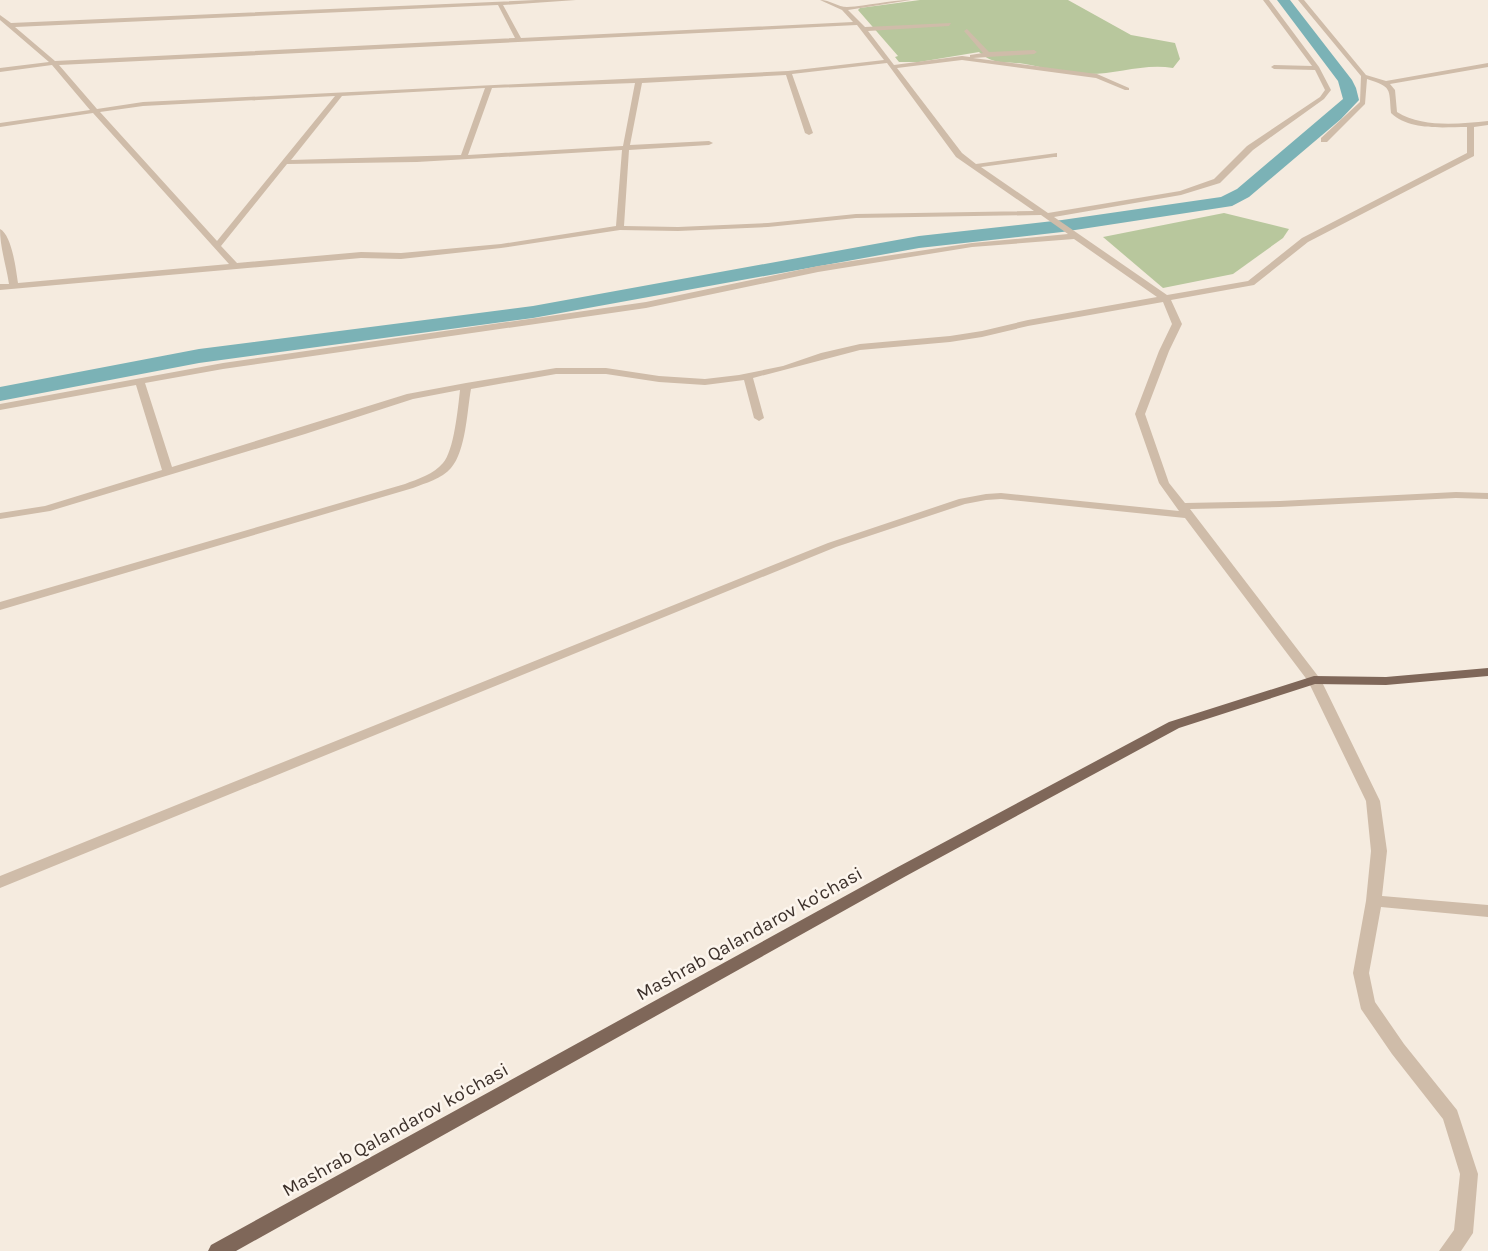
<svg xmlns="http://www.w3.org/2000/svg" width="1488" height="1251" viewBox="0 0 1488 1251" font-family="Karla,sans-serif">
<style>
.green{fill:#b8c79d}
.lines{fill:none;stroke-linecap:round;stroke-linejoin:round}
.canal{fill:#7bb2b6;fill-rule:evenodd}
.minor{fill:#cfbca9;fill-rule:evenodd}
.major{fill:#7f6759;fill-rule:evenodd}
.labels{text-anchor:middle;stroke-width:5;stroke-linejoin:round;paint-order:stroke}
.near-street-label{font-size:19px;fill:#3c302a;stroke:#fcf5ed}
</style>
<rect width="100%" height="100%" fill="#f5ebdf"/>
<g class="green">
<path d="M920 0H1068L1131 35 1175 43 1180 59 1173 68C1145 63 1117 74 1089 74 1067 74 1046 68 1025 64 1005 61 995 66 979 52L919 62H899L895 57 898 56 858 10 860 8Z"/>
<path d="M1224 213 1289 229 1283 238 1233 274 1163 288 1103 237Z"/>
</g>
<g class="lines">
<path class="canal" d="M1277 0H1290L1352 80 1356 88 1359 100 1341 119 1249 197 1232 206 1062 232 919 248 533 318 199 363 0 401V387L199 349 533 306 919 236 1062 220 1221 197 1237 189 1343 99 1338 81Z"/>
<path class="minor" d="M536 0H576L503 5 521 38 853 22 842 10 820 0C830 0 838 7 847 7 868 6 889 0 911 0L848 10 865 27 951 23 949 26 868 31 894 65 962 56 970 57V55L983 53 964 31 967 29 989 52 1034 50 1037 52 1034 54 973 58 1097 74 1129 88V90H1125L1096 78 962 60 897 68 962 153 976 164 1057 153V157H1054L981 167 1048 213 1180 191 1214 179 1247 146 1320 97 1325 90 1315 70 1274 69 1271 67 1274 65 1312 66 1263 0H1269L1319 67 1331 90 1324 99 1253 150 1220 183 1181 195 1054 217 1167 295 1248 281 1302 238 1467 153V127C1442 127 1410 131 1391 113 1389 88 1392 87 1367 79L1365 104 1327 142H1321V138L1360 102 1361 76 1298 0H1304L1366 75 1386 81 1488 63V67L1390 84 1395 90 1397 112C1423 128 1459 124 1488 121V125L1474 127V156L1308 242 1254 285 1171 300 1182 324 1169 351 1145 414 1169 483 1185 503 1280 501 1456 492 1488 493V499L1456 498 1280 507 1190 509 1321 680 1380 801 1387 851 1382 896 1488 905V917L1381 907 1369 973 1375 1002 1404 1044 1457 1110 1478 1174 1473 1233 1461 1251H1439L1454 1230 1460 1174 1443 1119 1392 1054 1361 1009 1353 973 1366 901 1371 851 1366 801 1308 681 1185 518 1001 499 986 500 965 504 836 547 0 888V876L828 543 959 499 986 494 1001 493 1179 511 1159 483 1135 414 1159 351 1172 324 1163 302 1028 326 982 337 950 342 860 350 753 378 764 418 759 421 754 418 744 380 705 385 659 382 606 374H556L471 389C467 411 466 451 451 468 442 479 425 483 413 488L0 610V602L405 484C418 479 434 474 443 463 454 451 458 408 460 390L413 399 305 434 50 511 0 519V513L45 506 162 470 136 385 0 410V404L223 363 646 302 818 266 972 243 1068 234 1041 215 856 218 768 227 678 231 620 230 501 248 401 259 361 258 0 290V284H9C6 265 0 247 0 229 12 235 16 270 18 283L229 264 93 113 0 127V123L90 110 52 65 0 72V68L49 62 0 20V15L11 23ZM498 5 515 38 55 61 15 27ZM857 25 884 60 788 71 143 102 97 109 59 65ZM887 63 956 157 1034 211 856 214 768 223 678 227 624 226 629 150 709 145 713 143 709 141 630 145 642 83 786 75 805 133 809 135 813 133 792 74ZM635 83 623 146 468 155 492 88ZM485 88 461 155 291 160 342 96ZM335 96 217 241 100 112 143 106ZM622 150 616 226 501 244 401 253 361 252 237 263 221 246 287 164 417 162ZM1074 239 1157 297 1028 320 982 331 950 336 860 344 821 353 783 366 739 375 705 379 659 376 606 368H556L466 383 407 394 172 467 145 383 223 369 646 308 818 272 972 247Z"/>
<path class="major" d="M1488 668V676L1386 685 1315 684 1179 728 906 876 236 1251H208L211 1245 896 868 1169 722 1314 676 1386 677Z"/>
</g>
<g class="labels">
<g class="near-street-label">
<text transform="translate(749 933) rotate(-29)" y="7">Mashrab Qalandarov ko'chasi</text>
<text transform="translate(395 1129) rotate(-29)" y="7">Mashrab Qalandarov ko'chasi</text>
</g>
</g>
</svg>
